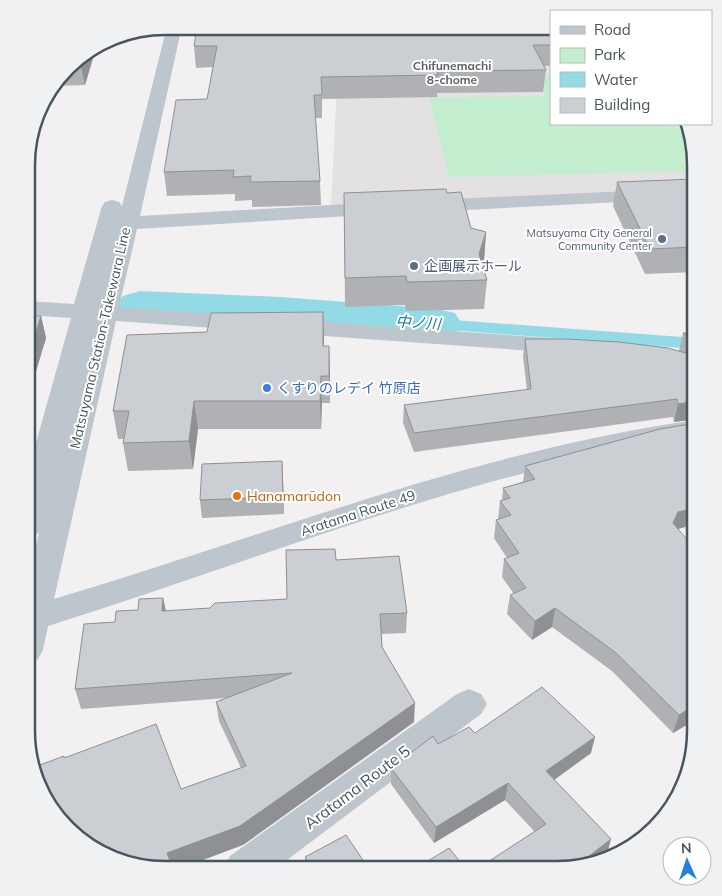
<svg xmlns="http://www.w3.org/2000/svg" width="722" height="896" viewBox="0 0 722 896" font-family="Mulish,'Noto Sans JP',sans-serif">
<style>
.education{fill:#e3e1e2}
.green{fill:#c2edcf}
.water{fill:#92dbe6}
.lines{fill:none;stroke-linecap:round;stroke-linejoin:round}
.river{fill:#92dbe6;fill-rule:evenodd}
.minor{fill:#bdc6cc;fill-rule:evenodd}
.wall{fill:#afb1b5}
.shaded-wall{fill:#8e9093}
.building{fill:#cbced2;stroke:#8e9093}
.service-dot{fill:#5c6f8a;stroke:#fff;stroke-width:2}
.shop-dot{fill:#3f7fe0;stroke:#fff;stroke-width:2}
.food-dot{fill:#e8710a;stroke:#fff;stroke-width:2}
.labels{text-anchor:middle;stroke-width:4;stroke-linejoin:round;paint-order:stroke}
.far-service-label{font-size:11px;fill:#4e5e75;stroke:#fff;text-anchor:end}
.far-neighbourhood-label{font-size:12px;font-weight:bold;fill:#5d6165;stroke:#fff}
.service-label{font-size:14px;fill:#4e5e75;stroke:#fff;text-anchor:start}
.street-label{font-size:14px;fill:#49555d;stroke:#fff}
.shop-label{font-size:14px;fill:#366cbe;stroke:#fff;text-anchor:start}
.food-label{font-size:14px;fill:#c56008;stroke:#fff;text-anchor:start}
.water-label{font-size:15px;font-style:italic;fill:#157d8d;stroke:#fff}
.near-street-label{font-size:16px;fill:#49555d;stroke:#fff}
.rim{fill:none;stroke:#49555d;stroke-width:2.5}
</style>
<rect width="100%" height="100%" fill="#f3f0f1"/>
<path class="education" d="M551 40V124H685L696 165V190L331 207 339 42Z"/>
<path class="green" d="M538 76H551V124H675L692 150 694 158 682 159 689 171 449 177 429 98 545 96Z"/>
<g class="water">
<path d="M140 301 313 311 311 320 139 311Z"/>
<path d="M358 313 696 338V349L357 323Z"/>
</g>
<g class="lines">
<path class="river" d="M140 291 281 297 437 309 455 313 462 324 455 335 437 339 281 327 140 321 123 316 116 306 123 296Z"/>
<g class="minor">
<path d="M167 26H182L140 216 382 202 389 204 392 208 389 212 382 214 137 229 119 307 562 339 571 341 574 346 571 351 562 353 116 321 54 599C266 536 475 451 696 420V438C473 470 262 559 48 626L43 650 38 659 26 663 27 582 39 533 27 539V475L71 318 27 315V301L74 304 102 206 105 202 112 200 119 202 122 206Z"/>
<path d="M652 190 659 192 662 196 659 200 428 212 421 210 418 206 421 202 428 200Z"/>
<path d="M469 689 481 694 487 704 481 714 275 869H224L230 856 457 694Z"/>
</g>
</g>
<g class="wall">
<path d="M551 27V66H543L546 70 543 92 437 93V97L322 99V118H315L320 181 321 205 252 207V200L235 201V194L167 196 164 172 207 99 213 67 196 68 194 46Z"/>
<path d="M96 48 85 85 53 86 74 61Z"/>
<path d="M696 179V272L645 274 613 206 617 182Z"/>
<path d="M344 193H447L471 228 486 232 484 260 482 265 487 280 484 309 406 311 405 305 345 307Z"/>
<path d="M27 316H41L46 338 30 391H27Z"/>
<path d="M683 333 696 334V419L674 422 673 417 414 452 403 423 404 405 527 390 523 357 525 339 679 351Z"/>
<path d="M324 346H329L330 403H322L321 429H198L193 469 128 471 123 443 124 439H118L113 411Z"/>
<path d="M696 423V530L685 527 678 529 695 720 673 733 612 671 552 627 532 640 507 614 510 595 514 594 502 577 504 559 507 558 494 538 496 520 498 519 500 501 502 500 503 488 523 482 525 466Z"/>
<path d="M282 461 284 514 202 518 200 500Z"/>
<path d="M336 560 407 613 406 633 381 634 382 647 414 722 243 845 64 758 181 789 241 768 219 721 216 702 226 698 81 709 75 689 115 622 138 610 163 598 166 611 210 608 287 599Z"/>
<path d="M475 733 591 753 554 780 607 855 534 831 505 800 434 843 391 784V768L438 744Z"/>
<path d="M305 857 369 869H306Z"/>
</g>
<g class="shaded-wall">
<path d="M96 48 85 85 81 66 85 54Z"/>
<path d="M486 232 484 260 477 282 479 254Z"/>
<path d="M323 312 324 339V373L323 346Z"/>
<path d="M41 316 46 338 30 391 27 377V361Z"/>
<path d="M329 346 330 373V403L329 376Z"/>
<path d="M321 376 322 403 321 429 320 401Z"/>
<path d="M194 401 198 429 193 469 189 441Z"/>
<path d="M696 401V419L674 422 678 404Z"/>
<path d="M282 461 283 479 284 514 283 497Z"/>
<path d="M690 509 685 527 674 530 673 523 678 512Z"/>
<path d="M163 598 167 618 162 611Z"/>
<path d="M555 608 552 627 532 640 535 621Z"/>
<path d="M415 703 414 722 243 845 179 869H171L167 853Z"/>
<path d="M695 705V720L673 733 679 715Z"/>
<path d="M595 737 591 753 543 788 546 771Z"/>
<path d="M508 783 505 800 434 843 436 827Z"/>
<path d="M611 839 607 855 602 858 575 867Z"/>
</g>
<g class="building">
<path d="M197 26 551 27V45H533L546 70 437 71 438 75 321 77 322 95H314L320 181 250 182 251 176 233 177 234 170 164 172 176 100 207 99 217 46H194Z"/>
<path d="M85 54 81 66H69L74 61Z"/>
<path d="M696 179V215L687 209 696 225V247L650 249 617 182Z"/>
<path d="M446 189 447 193 461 192 471 228 486 232 479 254 487 280 407 282 406 276 345 278 344 193Z"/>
<path d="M323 312V346H329V376H321L320 401H194L189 441 123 443 129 411H113L127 335 207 332 211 313Z"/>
<path d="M27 316H41L27 361Z"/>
<path d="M683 333 696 334V337Z"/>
<path d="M525 339H567L619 342 668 348 696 356V401L678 404 677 399 414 433 404 405 531 389Z"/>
<path d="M696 423V510L690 509 678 512 673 523 689 542 696 544 695 705 679 715 616 653 555 608 535 621 510 595 526 588 504 559 519 553 496 520 511 515 500 501 510 498 503 488 535 479 525 466 660 429Z"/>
<path d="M282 461 283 497 200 500 202 464Z"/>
<path d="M335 549 336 560 399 556 407 613 380 614 382 647 415 703 240 826 167 853 173 869H156L88 846 45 800 38 774 40 765 64 756V758L156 724 181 789 246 766 216 702 292 673 75 689 84 624 115 622 116 611 138 610 139 599 163 598 162 611 210 608 215 603 287 599 286 550Z"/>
<path d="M542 687 595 737 546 771 611 839 575 867 565 869H477L546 824 508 783 436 827 391 768 433 736 438 744 469 727 475 733Z"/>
<path d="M346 835 369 869H313L305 857Z"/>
<path d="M449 848 466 869H415Z"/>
</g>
<g class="service-dot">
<circle cx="662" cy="239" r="5"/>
<circle cx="414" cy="266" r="5"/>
</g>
<circle class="shop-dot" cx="267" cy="388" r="5"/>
<circle class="food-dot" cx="237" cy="496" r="5"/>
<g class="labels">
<g class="far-service-label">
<text x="652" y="237">Matsuyama City General<tspan x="652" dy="13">Community Center</tspan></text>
</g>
<g class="far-neighbourhood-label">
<text x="452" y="70">Chifunemachi<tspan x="452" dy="14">8-chome</tspan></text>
</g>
<g class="service-label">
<text x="424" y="271">企画展示ホール</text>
</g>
<g class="street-label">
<text transform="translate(100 338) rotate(-77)" y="5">Matsuyama Station-Takewara Line</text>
<text transform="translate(358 513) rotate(-18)" y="5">Aratama Route 49</text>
</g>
<g class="shop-label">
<text x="277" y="393">くすりのレデイ 竹原店</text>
</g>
<g class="food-label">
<text x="247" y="501">Hanamarūdon</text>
</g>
<g class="water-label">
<text transform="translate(418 323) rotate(4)" y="5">中ノ川</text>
</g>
<g class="near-street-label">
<text transform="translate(357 787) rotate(-37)" y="6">Aratama Route 5</text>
</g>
</g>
<path d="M0 0H722V896H0ZM165 35H557A130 130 0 0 1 687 165V731A130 130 0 0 1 557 861H165A130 130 0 0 1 35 731V165A130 130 0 0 1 165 35Z" fill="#f0f1f2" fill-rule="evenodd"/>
<path class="rim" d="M165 35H557A130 130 0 0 1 687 165V731A130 130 0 0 1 557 861H165A130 130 0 0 1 35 731V165A130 130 0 0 1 165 35Z"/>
<rect x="550" y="10" width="162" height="115" fill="#ffffff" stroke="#b6bbbe"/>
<rect x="560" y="26" width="25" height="8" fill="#bdc6cc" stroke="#b6bbbe"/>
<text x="594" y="35" font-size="15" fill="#49555d">Road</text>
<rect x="560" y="48" width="25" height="15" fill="#c2edcf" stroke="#b6bbbe"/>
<text x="594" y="60" font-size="15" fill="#49555d">Park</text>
<rect x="560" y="72" width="25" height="15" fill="#92dbe6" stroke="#b6bbbe"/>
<text x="594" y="85" font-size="15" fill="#49555d">Water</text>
<rect x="560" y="98" width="25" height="15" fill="#cbced2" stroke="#b6bbbe"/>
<text x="594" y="110" font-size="15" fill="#49555d">Building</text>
<g transform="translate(687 861) rotate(357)"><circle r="24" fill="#ffffff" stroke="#b6bbbe"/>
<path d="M0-4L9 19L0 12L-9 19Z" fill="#2681d7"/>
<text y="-8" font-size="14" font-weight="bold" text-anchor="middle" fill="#49555d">N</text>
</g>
</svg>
